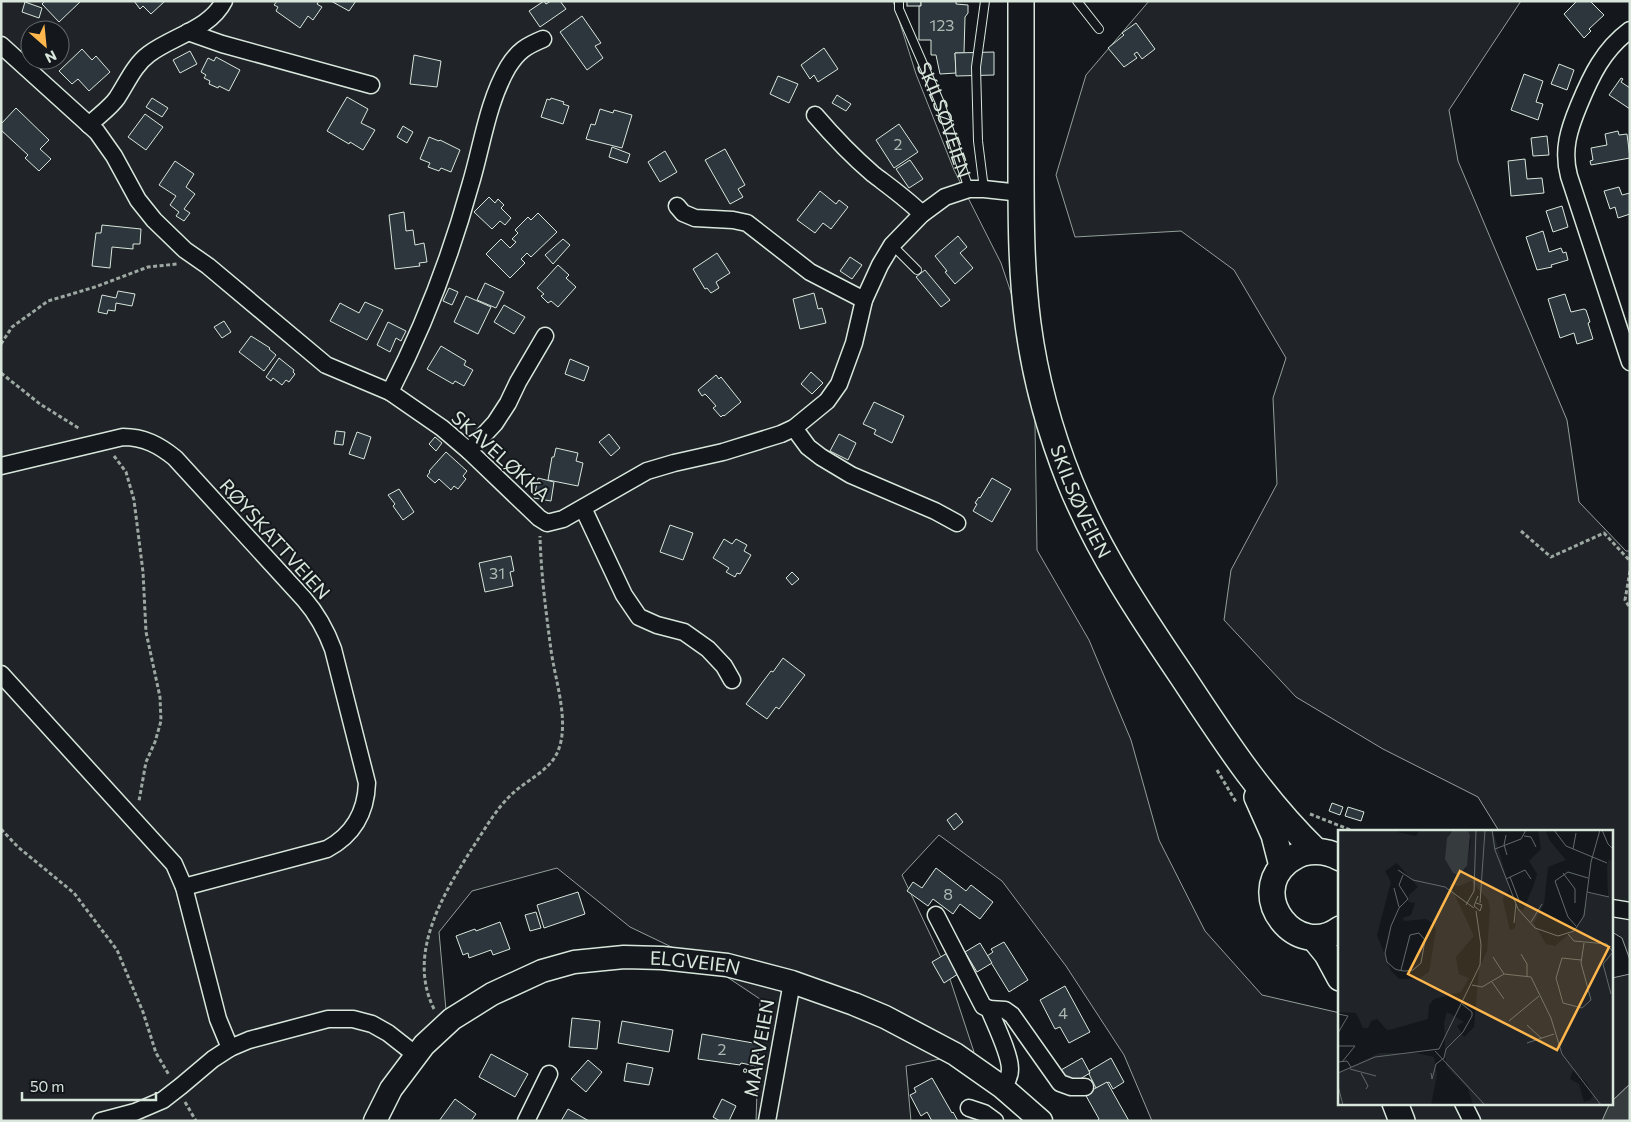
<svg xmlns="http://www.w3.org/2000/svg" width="1631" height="1122" viewBox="0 0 1631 1122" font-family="Commissioner,sans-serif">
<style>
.green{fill:#202428;stroke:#939e99;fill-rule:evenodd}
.water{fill:#363b3e;stroke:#939e99}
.building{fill:#2c363c;stroke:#d8e6dc}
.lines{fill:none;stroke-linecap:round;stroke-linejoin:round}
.service-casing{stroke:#d8e6dc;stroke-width:10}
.minor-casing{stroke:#d8e6dc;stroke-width:19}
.secondary-casing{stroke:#d8e6dc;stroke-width:25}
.primary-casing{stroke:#d8e6dc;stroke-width:28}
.path{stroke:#9da8a2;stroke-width:3;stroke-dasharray:4 2.5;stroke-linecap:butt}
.service{stroke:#14181c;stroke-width:8}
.minor{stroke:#14181c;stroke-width:16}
.secondary{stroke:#14181c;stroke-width:22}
.primary{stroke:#14181c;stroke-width:25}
.labels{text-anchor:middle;stroke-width:4;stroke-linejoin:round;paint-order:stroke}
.number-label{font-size:16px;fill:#adbab4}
.street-label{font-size:19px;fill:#d8e6dc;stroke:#14181c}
.inset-road{fill:none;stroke:#626a69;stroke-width:1}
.view{fill:#ffb74d;fill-opacity:0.15;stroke:#ffb74d;stroke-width:2.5}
.inset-edge{fill:none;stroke:#d8e6dc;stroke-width:2.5}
</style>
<rect width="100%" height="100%" fill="#14181c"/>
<g class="green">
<path d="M1 1H893L916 74 954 170 1001 263 1034 361 1037 550 1089 640 1131 740 1159 840 1205 931 1262 995 1340 1013V1103H1610L1602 1121H1152L1124 1055 1066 966 1002 881 939 835 902 875 947 970 974 1052 906 1066 911 1121H756L760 999 709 965 630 927 557 868 472 891 439 932 446 1010 393 1100 385 1121H1ZM30 30H60V60H30Z"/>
<path d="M1149 1H1521L1449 110 1458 161 1567 420 1579 502 1626 551H1630V960L1622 938 1612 932V831H1499L1478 797 1383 749 1296 697 1224 620 1231 570 1277 484 1273 398 1286 358 1234 270 1181 231 1075 237 1056 175 1086 75Z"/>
<path d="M1630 974V1084L1612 1101V978Z"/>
</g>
<path class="water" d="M1630 1084V1121H1602L1610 1103H1612V1101Z"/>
<g class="building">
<path d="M45 1H81L59 22 42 4Z"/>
<path d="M134 1H165L151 14 143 6 140 9Z"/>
<path d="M277 1H319L317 4 322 7 313 20 308 16 300 28 276 11 278 7 274 5Z"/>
<path d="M331 1H356L349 11Z"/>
<path d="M544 1 546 4 551 1H560L566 9 540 27 529 11Z"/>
<rect x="907" y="1" width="14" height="5"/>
<path d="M921 1H956V4L968 5V13L965 17 964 53H955L956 73 940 74 936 55H931V40H919V6H921Z"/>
<path d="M1577 1H1590L1604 15 1589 29 1591 31 1584 38 1564 14Z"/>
<path d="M25 2 42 8 39 18 22 12Z"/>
<path d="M582 16 601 43 595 46 603 58 587 70 560 32Z"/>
<path d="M1136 23 1155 49 1142 59 1137 52 1134 54 1137 58 1124 67 1108 48 1124 35 1122 33Z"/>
<path d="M61 34 67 40 65 43 68 47 60 54Z"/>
<path d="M824 48 838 69 818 82 814 75 810 79 801 65Z"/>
<path d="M82 49 92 60 96 56 110 72 89 91 78 79 72 84 59 71Z"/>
<path d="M190 51 197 64 180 73 173 60Z"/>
<path d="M994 52V75L956 76 955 53Z"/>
<path d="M414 55 441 61 437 87 410 84Z"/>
<path d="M216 57 240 70 229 91 219 86 218 88 209 84 210 81 204 78 206 75 201 72 208 58 214 61Z"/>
<path d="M1559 64 1574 70 1567 90 1551 84Z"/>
<path d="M1524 74 1543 81 1536 102 1543 104 1538 120 1511 110Z"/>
<path d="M778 76 798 84 789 103 770 94Z"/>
<path d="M1621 78 1623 79 1621 82 1630 88V109L1609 95Z"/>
<path d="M837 95 851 104 846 111 832 103Z"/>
<path d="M347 97 368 109 361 123 375 130 363 150 350 142 349 144 327 131Z"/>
<path d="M152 98 168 108 162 117 146 107Z"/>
<path d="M551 98 564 102 563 104 569 106 563 124 541 117 547 99 550 100Z"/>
<path d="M16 108 49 140 40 149 51 159 39 171 25 158 28 155 1 130V124Z"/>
<path d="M600 109 613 113 614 110 632 115 622 148 586 139 591 124 595 125Z"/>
<path d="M145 114 163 127 146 150 128 137Z"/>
<path d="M899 124 918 152 894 168 876 140Z"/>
<path d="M403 126 413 132 407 143 397 137Z"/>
<path d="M1618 131 1619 135 1627 134 1630 158 1591 165 1590 161 1593 160 1591 148 1607 145 1605 134Z"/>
<path d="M1547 136 1549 155 1533 156 1531 138Z"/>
<path d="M429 137 439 141 440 140 460 150 451 172 441 168 439 171 428 167 430 163 420 159Z"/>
<path d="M612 147 630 154 627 163 609 157Z"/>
<path d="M725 149 745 185 738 189 743 197 730 204 705 160Z"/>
<path d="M665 151 677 172 660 182 648 162Z"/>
<path d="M1525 159 1527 179 1542 178 1544 193 1511 196 1508 161Z"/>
<path d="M910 160 923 179 909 188 896 169Z"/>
<path d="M175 161 194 174 186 187 195 194 184 209 190 213 184 221 176 216 179 212 170 205 176 196 159 185Z"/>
<path d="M1619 187 1622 195 1630 193V214L1618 218 1615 207 1610 209 1604 191Z"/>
<path d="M820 191 836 204 839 200 848 207 831 229 823 223 815 233 797 220Z"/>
<path d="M489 197 495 203 498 199 504 205 501 208 511 218 505 225 500 221 492 229 474 212Z"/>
<path d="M1562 206 1568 227 1553 232 1546 211Z"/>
<path d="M404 212 406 231 413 230 415 245 424 243 427 262 419 263 420 266 395 269 389 215Z"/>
<path d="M538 213 557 232 531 257 527 253 521 259 525 263 510 278 486 254 501 239 510 248 516 242 512 239 518 233 515 230 528 217 531 220Z"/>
<path d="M102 225 141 229 140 244H133V249L112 247 110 268 92 266 96 233H101Z"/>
<path d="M1543 231 1549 252 1561 248 1563 253 1566 252 1568 260 1551 265 1552 267 1537 270 1526 237Z"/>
<path d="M958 236 967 247 960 253 973 268 955 284 945 272 947 271 935 256Z"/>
<path d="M563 239 570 245 553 264 545 255Z"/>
<path d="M717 253 730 273 716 282 719 288 711 293 707 288 705 289 693 269Z"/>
<path d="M850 257 862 265 852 279 840 271Z"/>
<path d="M558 265 569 275 566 278 576 287 558 307 551 301 548 303 541 296 544 294 537 288Z"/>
<path d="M925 270 950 300 941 307 916 277Z"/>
<path d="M485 283 504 292 496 308 477 300Z"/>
<path d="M449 288 458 292 452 305 443 301Z"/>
<path d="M118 291 135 294 132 306 116 303 115 311 108 310 107 314 98 312 102 295 116 298Z"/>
<path d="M814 293 818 309 822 308 826 323 800 329 793 299Z"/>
<path d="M1565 294 1571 312 1584 309 1586 310 1590 322 1588 323 1593 339 1577 344 1574 333 1560 338 1548 299Z"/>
<path d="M466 296 491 307 478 334 454 322Z"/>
<path d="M365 302 383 310 367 340 330 321 340 303 359 313Z"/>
<path d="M504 305 525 317 514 334 494 322Z"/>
<path d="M224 321 231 332 222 338 214 327Z"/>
<path d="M388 322 406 331 401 341 396 338 390 352 377 345Z"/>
<path d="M251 336 270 348 269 349 276 355 264 371 239 352Z"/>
<path d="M441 346 466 361 464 365 473 370 464 386 455 381 453 384 427 369Z"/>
<path d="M279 358 294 370 293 372 295 374 289 382 286 380 282 385 273 378 271 381 266 377Z"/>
<path d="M570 359 589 367 584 381 565 374Z"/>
<path d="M811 372 823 383 812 394 801 384Z"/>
<path d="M716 375 719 379 721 377 741 402 724 416 723 415 721 417 713 408 716 406 709 398 705 394 702 396 698 390Z"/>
<path d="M874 402 904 416 892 443 874 434 876 430 863 424Z"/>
<path d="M336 431 345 432 343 445 334 444Z"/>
<path d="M357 432 371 437 364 459 349 454Z"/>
<path d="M609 434 620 448 611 456 599 442Z"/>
<path d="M839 434 856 443 848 460 830 451Z"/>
<path d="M435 437 442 443 436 451 429 444Z"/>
<path d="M556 448 578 453 576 461 583 463 578 486 548 480 552 457H554Z"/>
<path d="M446 452 467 471 463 476 466 479 458 489 454 486 451 490 439 479 435 483 427 476 430 472 429 471Z"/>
<path d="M538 478 554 482 551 501 534 498Z"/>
<path d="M992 478 1011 489 992 522 973 511 977 504 975 503 979 497 980 498Z"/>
<path d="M399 489 414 512 403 520 393 506 395 504 388 495Z"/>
<path d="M670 525 693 533 683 560 660 552Z"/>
<path d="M724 539 732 544 736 539 747 545 744 551 751 555 740 574 737 573 735 577 726 572 729 568 713 558Z"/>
<path d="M511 556 514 571 510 572 513 586 485 592 479 563Z"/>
<path d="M792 572 799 579 792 585 786 578Z"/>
<path d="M783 658 805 675 779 709 776 707 767 719 746 704 771 671 773 672Z"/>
<path d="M1332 803 1343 807 1340 815 1329 811Z"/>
<path d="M1348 807 1364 812 1361 821 1345 816Z"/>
<path d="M956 813 963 822 954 830 947 820Z"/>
<path d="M936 868 966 891 971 885 993 902 980 919 960 904 953 914 933 899 928 906 907 891 913 882 922 888Z"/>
<path d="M578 892 585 914 544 928 537 905Z"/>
<path d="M536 912 541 928 530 931 525 915Z"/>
<path d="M500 922 510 949 493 955 491 950 469 958 468 953 463 955 456 936 475 929 476 931Z"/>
<path d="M1004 942 1028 980 1009 992 987 956 993 952 991 949Z"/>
<path d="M980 943 992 963 977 972 965 952Z"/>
<path d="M949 952 961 972 944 983 932 962Z"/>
<path d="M1065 986 1090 1032 1069 1043 1060 1027 1055 1029 1040 1000Z"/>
<path d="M572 1018 600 1021 597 1049 569 1047Z"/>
<path d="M622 1021 673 1030 669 1052 618 1043Z"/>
<path d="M702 1034 759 1044 756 1066 741 1063 740 1065 698 1059Z"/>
<path d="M491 1054 528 1074 515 1097 479 1077Z"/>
<path d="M1082 1058 1090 1073 1070 1085 1061 1070Z"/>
<path d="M1111 1058 1124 1082 1113 1089 1109 1082 1096 1088 1089 1074 1090 1073 1089 1071Z"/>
<path d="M588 1060 602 1072 586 1092 571 1079Z"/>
<path d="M627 1063 653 1068 649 1085 624 1081Z"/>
<path d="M932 1078 952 1113 953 1112 958 1121H932L927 1112 921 1116 910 1095 916 1092 914 1088Z"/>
<path d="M1107 1082 1129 1121H1097L1099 1119 1085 1094Z"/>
<path d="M455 1099 476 1114 471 1121H439Z"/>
<path d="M722 1099 736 1106 729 1121H720L713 1117Z"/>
<path d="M568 1109 589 1121H561Z"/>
</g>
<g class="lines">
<defs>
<g id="service">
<path id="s1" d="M899 1V9L940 103 969 189"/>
<path d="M1077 1 1099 29"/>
<path d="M984 189 978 141 976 67 985 1"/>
<path d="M892 245 917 270"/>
</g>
<g id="minor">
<path d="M1630 30C1603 50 1591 76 1579 105 1569 129 1562 150 1569 176L1630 362"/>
<path d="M188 32 222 44 371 85"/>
<path d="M1 45 97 132 114 156 138 200 154 220 185 250 208 266 326 365 390 392 442 428 469 451 539 518 547 523 563 519 647 471 674 463 723 452 781 434 794 428 827 401 839 384 854 343 864 300 880 265 892 245 922 214 945 197 969 189H984L1021 193"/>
<path d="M815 115C833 136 852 156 873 174 890 187 907 199 922 214"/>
<path d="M89 125C98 116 110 108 117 98 127 83 134 65 149 54 173 36 210 29 224 1"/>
<path d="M677 206 683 213 695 218 733 220 747 223 810 272 864 300"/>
<path d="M390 392C423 328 451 255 470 186 482 147 487 103 508 67 518 51 526 46 543 39"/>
<path d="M794 428 808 447 821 457 851 475 935 511 957 523"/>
<path d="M469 451 495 423 508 403 518 382 545 336"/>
<path d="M1 466 123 437C144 437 159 445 175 458L304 599C317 614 326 630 333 649L367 783C366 813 353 835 327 849L184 887"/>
<path d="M583 508 624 595 639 617 657 625 684 632 708 649 724 666 732 680"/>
<path d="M1 674 174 864 184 887 218 1019 230 1048"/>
<path d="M1612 908 1630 911"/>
<path d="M936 915 983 1006 989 1009C995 1024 1010 1054 1010 1069 1010 1076 1007 1082 1002 1087"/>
<path d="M989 1009 1005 1010 1012 1015 1060 1083 1071 1087H1085"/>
<path d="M1463 1103 1472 1121"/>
<path d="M969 1108 984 1113 995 1121"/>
<path d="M101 1121 135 1112 163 1100 181 1086 213 1059 230 1048 249 1040 328 1019H353L372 1024 388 1033 416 1055"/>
<path d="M526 1121 549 1074"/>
<path d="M767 1121 792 982"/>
</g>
<g id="secondary">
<path id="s2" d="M375 1121 391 1089 424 1045 452 1019 492 994 542 971 574 962 624 957 662 958 727 965 792 982 854 1004 885 1017 955 1054 1002 1087 1041 1121"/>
</g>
<g id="primary">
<path id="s3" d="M1021 1C1021 56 1021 110 1021 165 1021 218 1021 271 1028 324 1035 377 1050 432 1070 482 1098 551 1140 614 1182 676 1223 738 1262 799 1315 850"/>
<path d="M1257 797 1274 835 1282 866"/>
<path d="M1340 858C1328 851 1317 850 1303 853 1296 855 1293 858 1287 862 1246 896 1297 961 1340 929"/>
<path d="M1314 938 1327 954 1340 978"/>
<path d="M1395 1103 1402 1121"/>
</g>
</defs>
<use href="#service" class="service-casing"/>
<use href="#minor" class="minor-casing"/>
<use href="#secondary" class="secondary-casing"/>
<use href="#primary" class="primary-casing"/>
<g class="path">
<path d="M1 344 12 327 48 301 95 287 148 267 177 264"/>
<path d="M1 373 40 404 80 429"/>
<path d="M114 456 126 472 134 500 143 572 146 632 160 697 161 721 155 742 146 762 139 801"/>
<path d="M1521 531 1551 557 1604 533 1630 561"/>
<path d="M1630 571 1625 600 1630 608"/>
<path d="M1217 770 1236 802"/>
<path d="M1310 814 1353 831"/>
<path d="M1 829 18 847 74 893 117 950 143 1012 156 1053 169 1075"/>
<path d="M434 1009C406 953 444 893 473 847 485 829 496 809 511 795 526 780 550 771 558 751 570 722 555 680 551 650 546 612 541 574 540 536"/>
<path d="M185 1102 196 1121"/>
</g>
<use href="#service" class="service"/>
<use href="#minor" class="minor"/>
<use href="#secondary" class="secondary"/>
<use href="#primary" class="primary"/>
</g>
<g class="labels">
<g class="number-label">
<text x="942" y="31">123</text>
<text x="898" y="150">2</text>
<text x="497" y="579">31</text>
<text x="948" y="900">8</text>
<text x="1063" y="1019">4</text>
<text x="722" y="1055">2</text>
</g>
<g class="street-label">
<text dy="7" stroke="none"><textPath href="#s1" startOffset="128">SKILSØVEIEN</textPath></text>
<text transform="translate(501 456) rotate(42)" y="7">SKAVELØKKA</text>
<text dy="7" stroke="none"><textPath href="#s3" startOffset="509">SKILSØVEIEN</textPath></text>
<text transform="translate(275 539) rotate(48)" y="7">RØYSKATTVEIEN</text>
<text dy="7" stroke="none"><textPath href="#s2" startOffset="386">ELGVEIEN</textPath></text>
<text transform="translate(759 1048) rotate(-80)" y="7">MÅRVEIEN</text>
</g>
</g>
<g transform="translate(1338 830)">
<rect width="275" height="275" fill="#14181c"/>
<path d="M0 0H61L59 2 78 6 82 0H115L110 6 108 26 128 39 133 10 130 0H155L170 53 171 62 166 64 165 71 172 100 177 98 179 78 185 80 195 57 199 44 191 31 203 19 200 0H207L212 11 228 30 210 37 206 74 196 93 208 114 217 116 242 94 251 63 270 66 269 37 271 29 275 32V275H135L130 259 108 236 106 193 109 182 126 192 119 196 126 207 136 197 141 139 149 121 152 79 150 70 133 51 121 56 115 55 114 59 136 106 118 127 121 144 131 148 123 162 96 169 91 175 90 189 55 199 49 200 39 189 33 191 30 198H25L18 183 0 182ZM59 33 80 57 71 65 70 72 77 73 73 85 65 88 66 91 88 89 96 94 98 100 91 142 80 149H61L53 141 39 105 53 52 47 41ZM235 240 249 253 255 266 252 270 246 272 241 254 232 249ZM41 223H79L96 227 99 245 93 275H0V243Z" fill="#202428" fill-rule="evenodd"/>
<path d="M115 0H130L132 6 129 36 120 45 115 43 107 29 109 8Z" fill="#363b3e"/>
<path class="inset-road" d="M154 0 157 20 180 79 197 98 220 106 236 101 246 86 253 32 262 0M216 0 228 16 269 33M264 0 270 14 275 19M168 5 166 15 169 25M186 6 193 7 198 17M157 19 183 9 188 0M235 19 238 3M60 40 75 50 107 57 136 78M225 43 237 59V73M172 47 182 73M168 49 187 40 193 49M56 58 61 77M249 62 271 67M138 73 144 75 142 81 136 76 140 66M142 73 147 0M128 75 136 61 138 0M193 92 204 74M176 93 178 74M238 96 230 87 217 51 230 42 250 48M230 104 236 111 269 114 275 122M183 124 189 134V146M155 127 166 144M243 130 224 128 218 148 225 173 244 178 253 170 243 133 246 113M63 140 72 105 81 103 87 110 83 133 75 140 68 141H66L60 140 57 139 49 132 47 123 53 96 61 78 70 69 61 55 65 45M154 152 166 169M134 155 144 157 166 144 193 147 213 188 224 224 263 275M273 164 265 134 275 122M0 184 10 186 0 203M171 191 201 166M189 195 203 208M189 213 216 204M0 216H17L4 232M97 221 147 275M0 232 9 231 13 237M12 239 38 246M0 243 37 227 101 219 142 135 143 115 138 81M23 243 30 256 28 259M93 243 94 249 98 234 106 228 108 219 125 202 134 186V182L124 174M0 256 5 275"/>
<path class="view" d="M122 41 271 117 219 220 70 144Z"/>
<rect width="275" height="275" class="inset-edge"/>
</g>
<rect width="1631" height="1122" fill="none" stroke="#d8e6dc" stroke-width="5"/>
<g transform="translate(45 45) rotate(153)"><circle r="24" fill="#14181c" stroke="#626a69"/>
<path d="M0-4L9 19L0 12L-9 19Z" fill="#ffb74d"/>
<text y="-8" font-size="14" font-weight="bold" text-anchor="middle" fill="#d8e6dc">N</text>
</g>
<path d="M22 1092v8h134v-8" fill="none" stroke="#d8e6dc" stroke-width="2.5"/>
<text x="30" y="1092" font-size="15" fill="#d8e6dc" stroke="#14181c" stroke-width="4" paint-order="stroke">50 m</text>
</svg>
